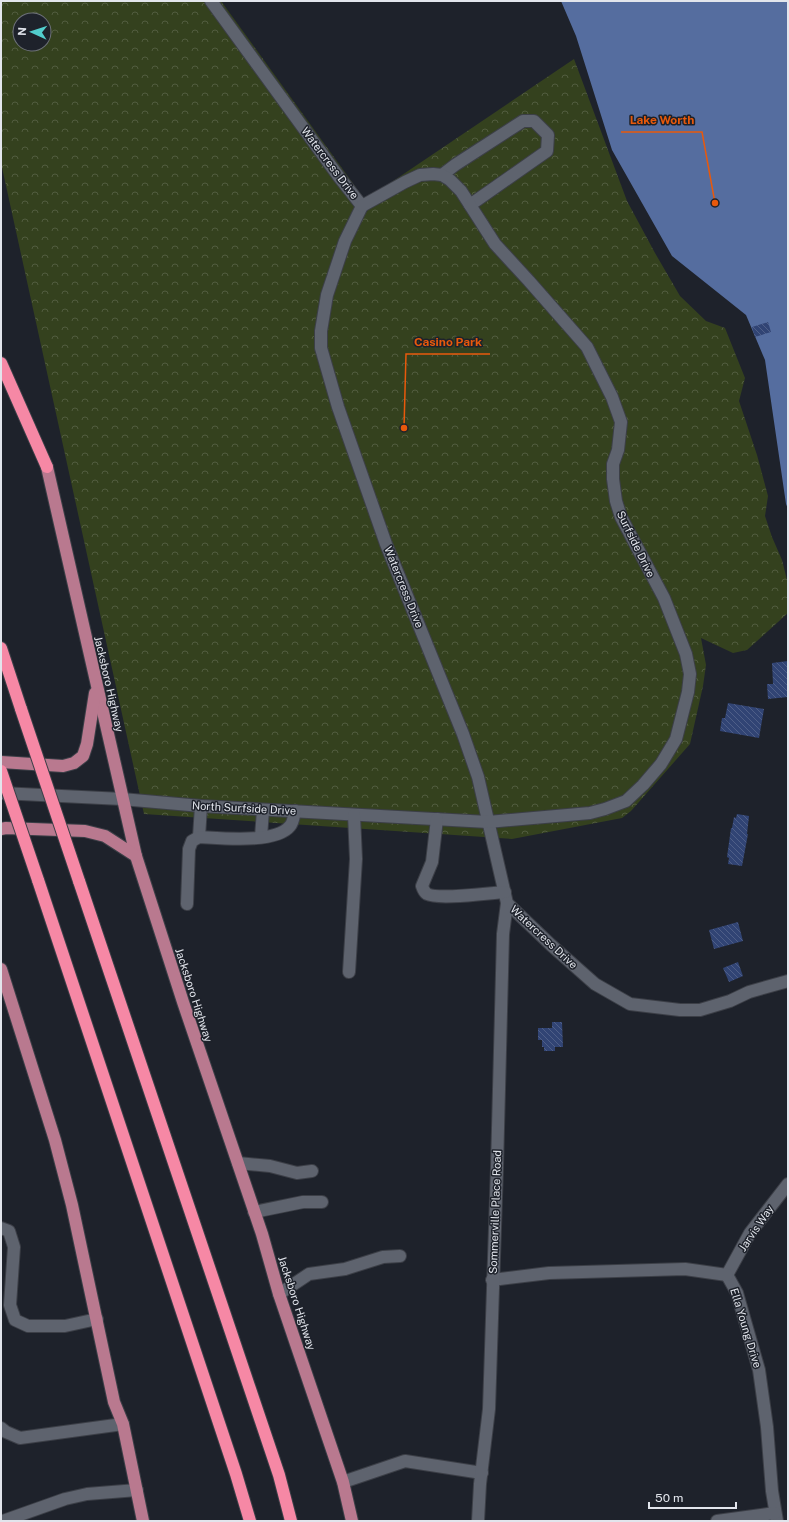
<svg xmlns="http://www.w3.org/2000/svg" width="789" height="1522" viewBox="0 0 789 1522" font-family="'Public Sans',sans-serif">
<style>
.forest{fill:url(#forest-crowns);fill-rule:evenodd}
.water{fill:#556d9f}
.building{fill:url(#building-back-hatch)}
.lines{fill:none;stroke-linecap:round;stroke-linejoin:round}
.minor-casing{stroke:#3c3f47;stroke-width:14}
.major-casing{stroke:#3c3f47;stroke-width:14}
.highway-casing{stroke:#3c3f47;stroke-width:14}
.minor{stroke:#5e636e;stroke-width:12}
.major{stroke:#b9798f;stroke-width:12}
.highway{stroke:#f688a5;stroke-width:12}
.highway-bridge-casing{stroke:#3c3f47;stroke-width:14;stroke-linecap:butt}
.highway-bridge{stroke:#f688a5;stroke-width:12}
.labels{text-anchor:middle;stroke-width:3;stroke-linejoin:round;paint-order:stroke}
.street-label{font-size:11px;fill:#e2e5ec;stroke:#1e222b}
.leader{fill:none;stroke:#e8590c;stroke-width:1.5}
.callout-dot{fill:#e8590c;stroke:#1e222b;stroke-width:1.5}
.callout-label{font-size:12px;text-anchor:middle;font-weight:bold;fill:#e8590c;stroke:#1e222b;stroke-width:3;stroke-linejoin:round;paint-order:stroke}
</style>
<defs>
<pattern id="forest-crowns" width="20" height="18" patternUnits="userSpaceOnUse"><rect width="20" height="18" fill="#34411e"/><path d="M2 6a3 3 0 1 1 6 0M12 15a3 3 0 1 1 6 0" fill="none" stroke="#515c3f"/></pattern>
<pattern id="building-back-hatch" width="6" height="6" patternUnits="userSpaceOnUse"><rect width="6" height="6" fill="#314474"/><path d="M-1 5l2 2M0 0l6 6M5-1l2 2" fill="none" stroke="#4f5f88"/></pattern>
</defs>
<rect width="100%" height="100%" fill="#1e222b"/>
<path class="forest" d="M1 1H221L365 200 574 59 627 201 655 253 680 296 706 321 725 328 745 378 739 401 757 455 768 496 765 516 772 537 782 560 788 584V613L747 650 733 653 701 638 706 665 703 686 690 744 631 811 622 818 512 839 144 814 1 163ZM20 20H44V44H20Z"/>
<path class="water" d="M561 1H788V509L786 504 765 360 746 315 672 256 612 150 576 36Z"/>
<g class="building">
<path d="M768 322 771 332 755 337 752 327Z"/>
<path d="M788 661V697L768 699 767 684H773L772 663Z"/>
<path d="M728 703 764 709 759 738 720 731 722 718H725Z"/>
<path d="M737 814 749 816 747 834H748L742 866 728 864 729 858 727 857 731 828H732L734 817 736 818Z"/>
<path d="M738 922 743 941 714 949 709 930Z"/>
<path d="M738 962 743 976 729 982 723 968Z"/>
<path d="M552 1022H562L563 1047H555V1051H544V1047H542V1040H538V1028H552Z"/>
</g>
<g class="lines">
<defs>
<g id="minor">
<path d="M211 1 339 177 362 206 345 241 327 295 321 331V348L338 407 386 544 463 734 478 777 507 903 551 945 595 984 630 1004 680 1010H700L730 1001 749 992 788 981"/>
<path d="M442 175 455 165 523 121H534L548 135 547 151 470 205"/>
<path d="M1 793 122 799 201 806 488 822 590 813 605 809 626 801 643 785 661 764 676 739 688 692 690 674 686 654 664 598 621 517 616 501 613 479V464L618 450 621 422 612 397 587 347 529 281 495 244 461 191 450 180 442 175 433 174 420 175 405 182 362 206"/>
<path d="M437 819 432 862 422 886C423 889 424 892 427 894 439 900 488 893 505 892"/>
<path d="M199 837 201 806"/>
<path d="M261 837 263 810"/>
<path d="M187 904 189 849 192 841 199 837C220 838 276 844 290 826 293 823 294 816 295 811"/>
<path d="M349 972 356 859 354 815"/>
<path d="M238 1163 270 1166 297 1173 312 1171"/>
<path d="M254 1212 303 1202H322"/>
<path d="M1 1228 9 1231 14 1247 10 1305 15 1320 28 1326H65L97 1319"/>
<path d="M727 1275 737 1293 759 1370 767 1427 772 1491 777 1521"/>
<path d="M727 1275 750 1233 788 1184"/>
<path d="M492 1280 549 1273 685 1269 727 1275"/>
<path d="M279 1294 309 1274 345 1269 383 1257 400 1256"/>
<path d="M1 1428 6 1432 20 1438 123 1424"/>
<path d="M343 1482 405 1461 482 1473"/>
<path d="M3 1521 65 1499 87 1494 137 1490"/>
<path d="M478 1521 480 1484 489 1409 497 1167 503 934 507 903"/>
<path d="M717 1521 775 1513"/>
</g>
<g id="major">
<path d="M47 467 136 856 183 1002 262 1234 279 1294 343 1482 352 1521"/>
<path d="M1 762 63 766 74 763 83 756 87 744 95 693"/>
<path d="M1 829 6 828 85 831 105 836 136 856"/>
<path d="M1 969 55 1140 72 1205 114 1402 123 1424 143 1521"/>
</g>
<g id="highway">
<path d="M1 363 47 467"/>
<path d="M1 648 21 709"/>
<path d="M38 880 236 1474 250 1521"/>
<path d="M79 881 279 1475 291 1521"/>
</g>
</defs>
<use href="#minor" class="minor-casing"/>
<use href="#major" class="major-casing"/>
<use href="#highway" class="highway-casing"/>
<use href="#minor" class="minor"/>
<use href="#major" class="major"/>
<use href="#highway" class="highway"/>
<defs>
<g id="highway-bridge">
<path d="M21 709 79 881"/>
<path d="M1 771 38 880"/>
</g>
</defs>
<use href="#highway-bridge" class="highway-bridge-casing"/>
<use href="#highway-bridge" class="highway-bridge"/>
</g>
<g class="labels">
<g class="street-label">
<text transform="translate(330 163) rotate(53)" y="4">Watercress Drive</text>
<text transform="translate(636 544) rotate(64)" y="4">Surfside Drive</text>
<text transform="translate(404 587) rotate(68)" y="4">Watercress Drive</text>
<text transform="translate(109 684) rotate(77)" y="4">Jacksboro Highway</text>
<text transform="translate(244 808) rotate(3)" y="4">North Surfside Drive</text>
<text transform="translate(544 937) rotate(43)" y="4">Watercress Drive</text>
<text transform="translate(194 995) rotate(72)" y="4">Jacksboro Highway</text>
<text transform="translate(495 1212) rotate(-88)" y="4">Sommerville Place Road</text>
<text transform="translate(756 1228) rotate(-56)" y="4">Jarvis Way</text>
<text transform="translate(297 1303) rotate(72)" y="4">Jacksboro Highway</text>
<text transform="translate(746 1328) rotate(73)" y="4">Ella Young Drive</text>
</g>
</g>
<path class="leader" d="M715 203L702 132H621M404 428L406 354H490"/>
<g class="callout-dot">
<circle cx="715" cy="203" r="4"/>
<circle cx="404" cy="428" r="4"/>
</g>
<g class="callout-label">
<text x="662" y="124">Lake Worth</text>
<text x="448" y="346">Casino Park</text>
</g>
<rect width="789" height="1522" fill="none" stroke="#e2e5ec" stroke-width="4"/>
<g transform="translate(32 32) rotate(273)"><circle r="19" fill="#1e222b" stroke="#6c7078"/>
<path d="M0-3L7 15L0 10L-7 15Z" fill="#52cdcd"/>
<text y="-6" font-size="11" font-weight="bold" text-anchor="middle" fill="#e2e5ec">N</text>
</g>
<path d="M649 1502v6h87v-6" fill="none" stroke="#e2e5ec" stroke-width="2"/>
<text x="655" y="1502" font-size="12" fill="#e2e5ec" stroke="#1e222b" stroke-width="3" paint-order="stroke">50 m</text>
</svg>
